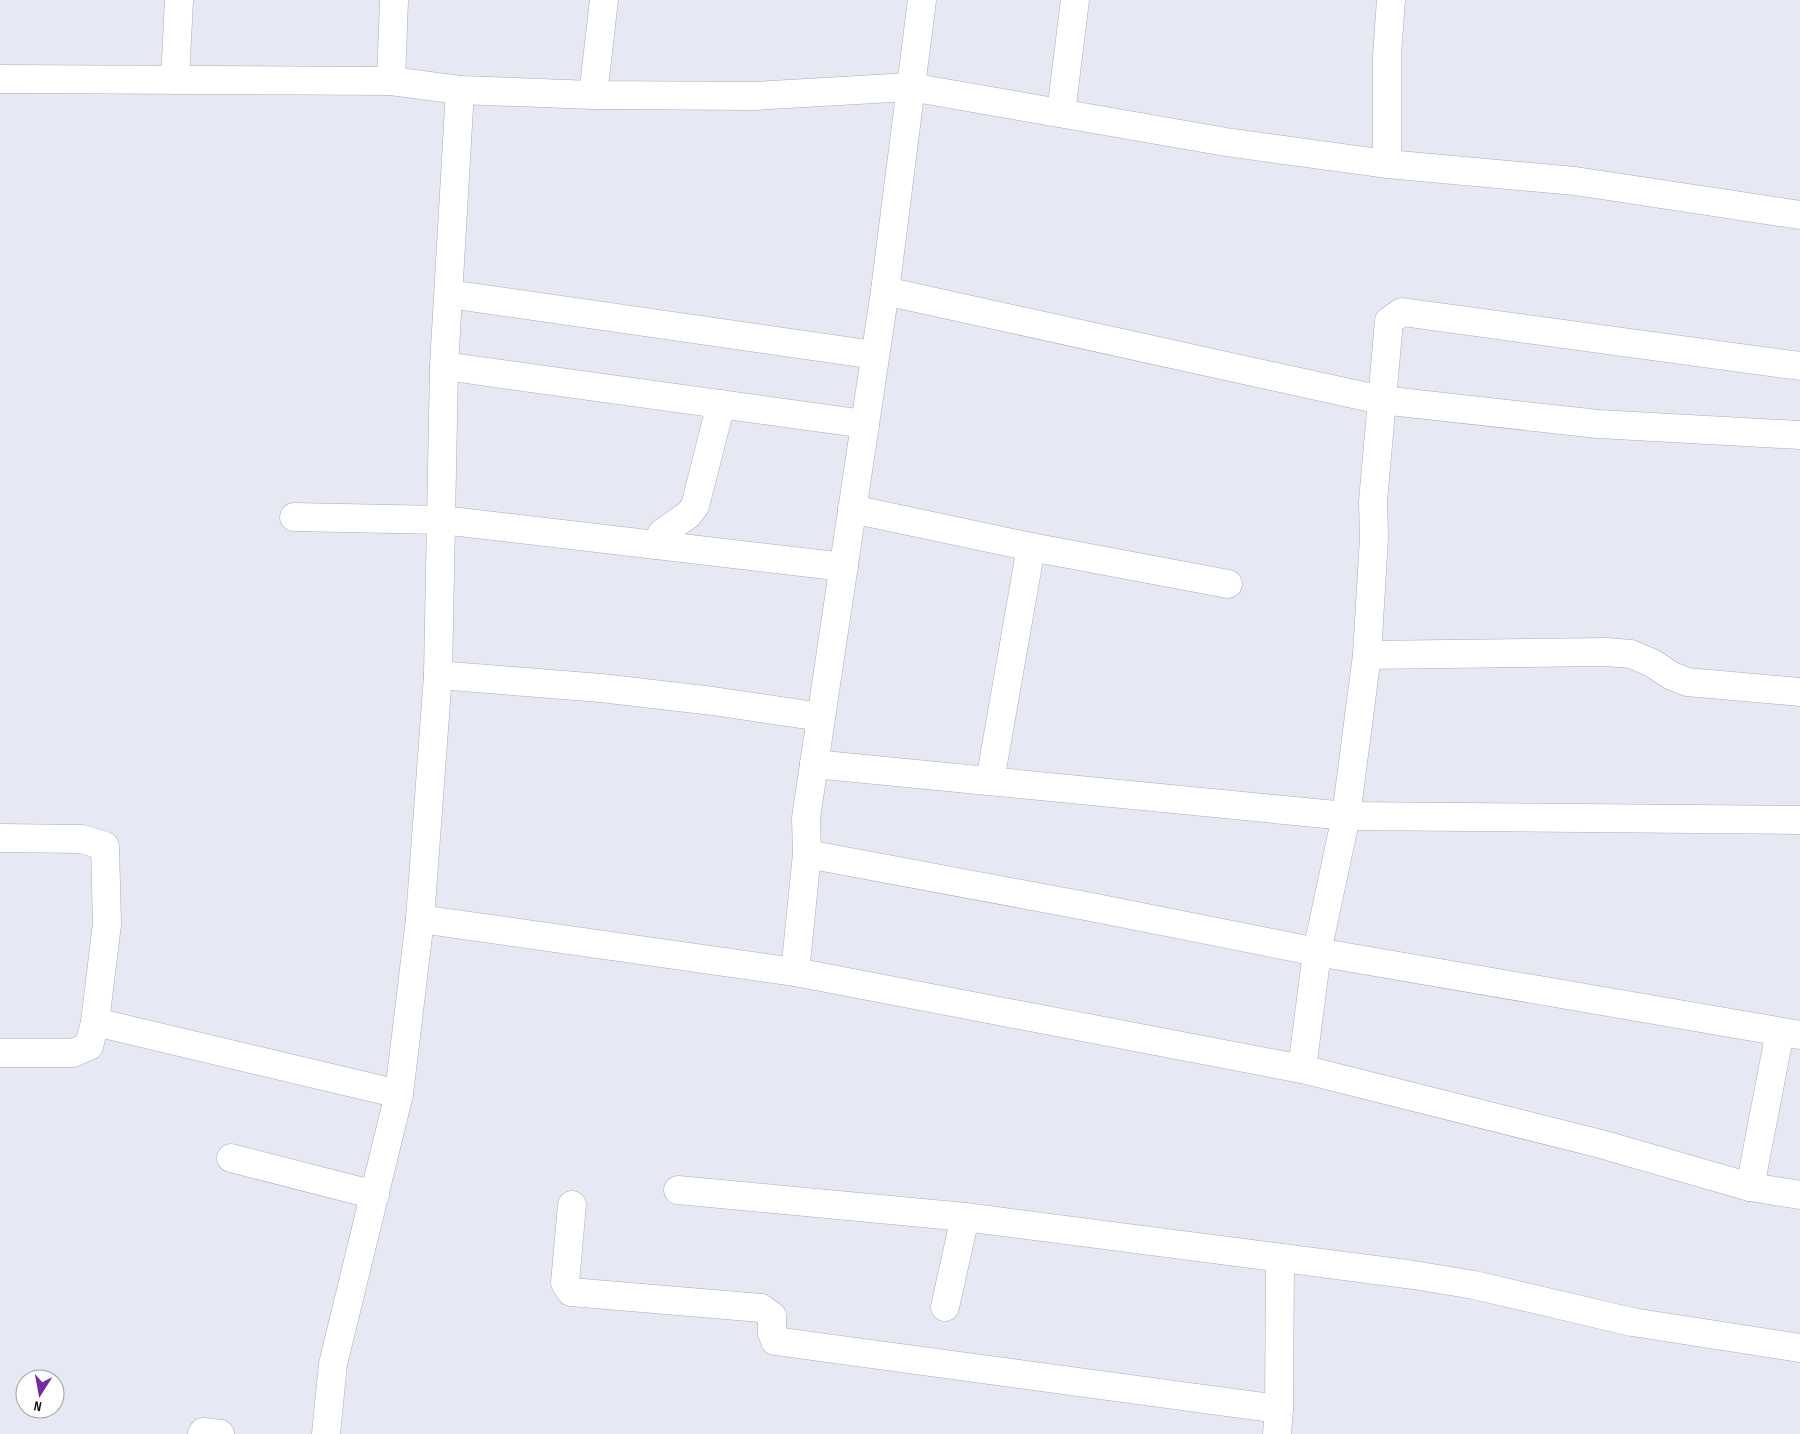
<svg xmlns="http://www.w3.org/2000/svg" width="1800" height="1434" viewBox="0 0 1800 1434" font-family="'Sofia Sans Condensed',sans-serif">
<style>
.lines{fill:none;stroke-linecap:round;stroke-linejoin:round}
.street-casing{stroke:#abadb7;stroke-width:29}
.street{stroke:#fff;stroke-width:28}
</style>
<rect width="100%" height="100%" fill="#e6e8f3"/>
<g class="lines">
<defs>
<g id="street">
<path d="M922 0 885 291 806 818 807 854 1091 907 1317 952 1800 1035"/>
<path d="M0 79 391 81 460 90 593 95 755 96 910 87 1226 142 1387 164 1575 181 1800 215"/>
<path d="M175 80 179 0"/>
<path d="M391 81 394 0"/>
<path d="M593 95 604 0"/>
<path d="M1061 113 1075 0"/>
<path d="M1387 164V55L1391 0"/>
<path d="M885 291 1381 400 1598 424 1800 435"/>
<path d="M449 294 875 355"/>
<path d="M444 366 865 424"/>
<path d="M852 509 1031 547 1228 584"/>
<path d="M294 517 442 520 844 567"/>
<path d="M657 545 662 533 688 515 695 506 721 404"/>
<path d="M1367 655 1605 652 1631 654 1652 663 1672 676 1687 682 1800 692"/>
<path d="M438 675 601 688 713 701 821 717"/>
<path d="M814 764 1346 816 1800 820"/>
<path d="M990 781 1031 547"/>
<path d="M0 838 82 839 105 846 107 924 95 1022 89 1046 73 1053H0"/>
<path d="M420 919 795 972 1302 1069 1601 1144 1750 1187 1800 1195"/>
<path d="M795 972 807 854"/>
<path d="M95 1022 399 1094"/>
<path d="M1302 1069 1317 952 1346 816 1367 655 1374 537 1373 501 1389 321 1402 312 1800 366"/>
<path d="M231 1158 375 1195"/>
<path d="M1750 1187 1780 1032"/>
<path d="M678 1190 965 1217 1414 1275 1474 1285 1632 1322 1800 1348"/>
<path d="M572 1205 565 1283 571 1292 761 1308 772 1316V1333L775 1341 1279 1409"/>
<path d="M945 1307 965 1217"/>
<path d="M202 1434 203 1432 220 1434"/>
<path d="M326 1434 333 1364 399 1094 420 919 438 675 444 366 460 90"/>
<path d="M1277 1434 1279 1409 1280 1258"/>
</g>
</defs>
<use href="#street" class="street-casing"/>
<use href="#street" class="street"/>
</g>
<g transform="translate(40 1394) rotate(191)"><circle r="24" fill="#ffffff" stroke="#9fa0a1"/>
<path d="M0-4L9 19L0 12L-9 19Z" fill="#742b9e"/>
<text y="-8" font-size="14" font-weight="bold" text-anchor="middle" fill="#101114">N</text>
</g>
</svg>
